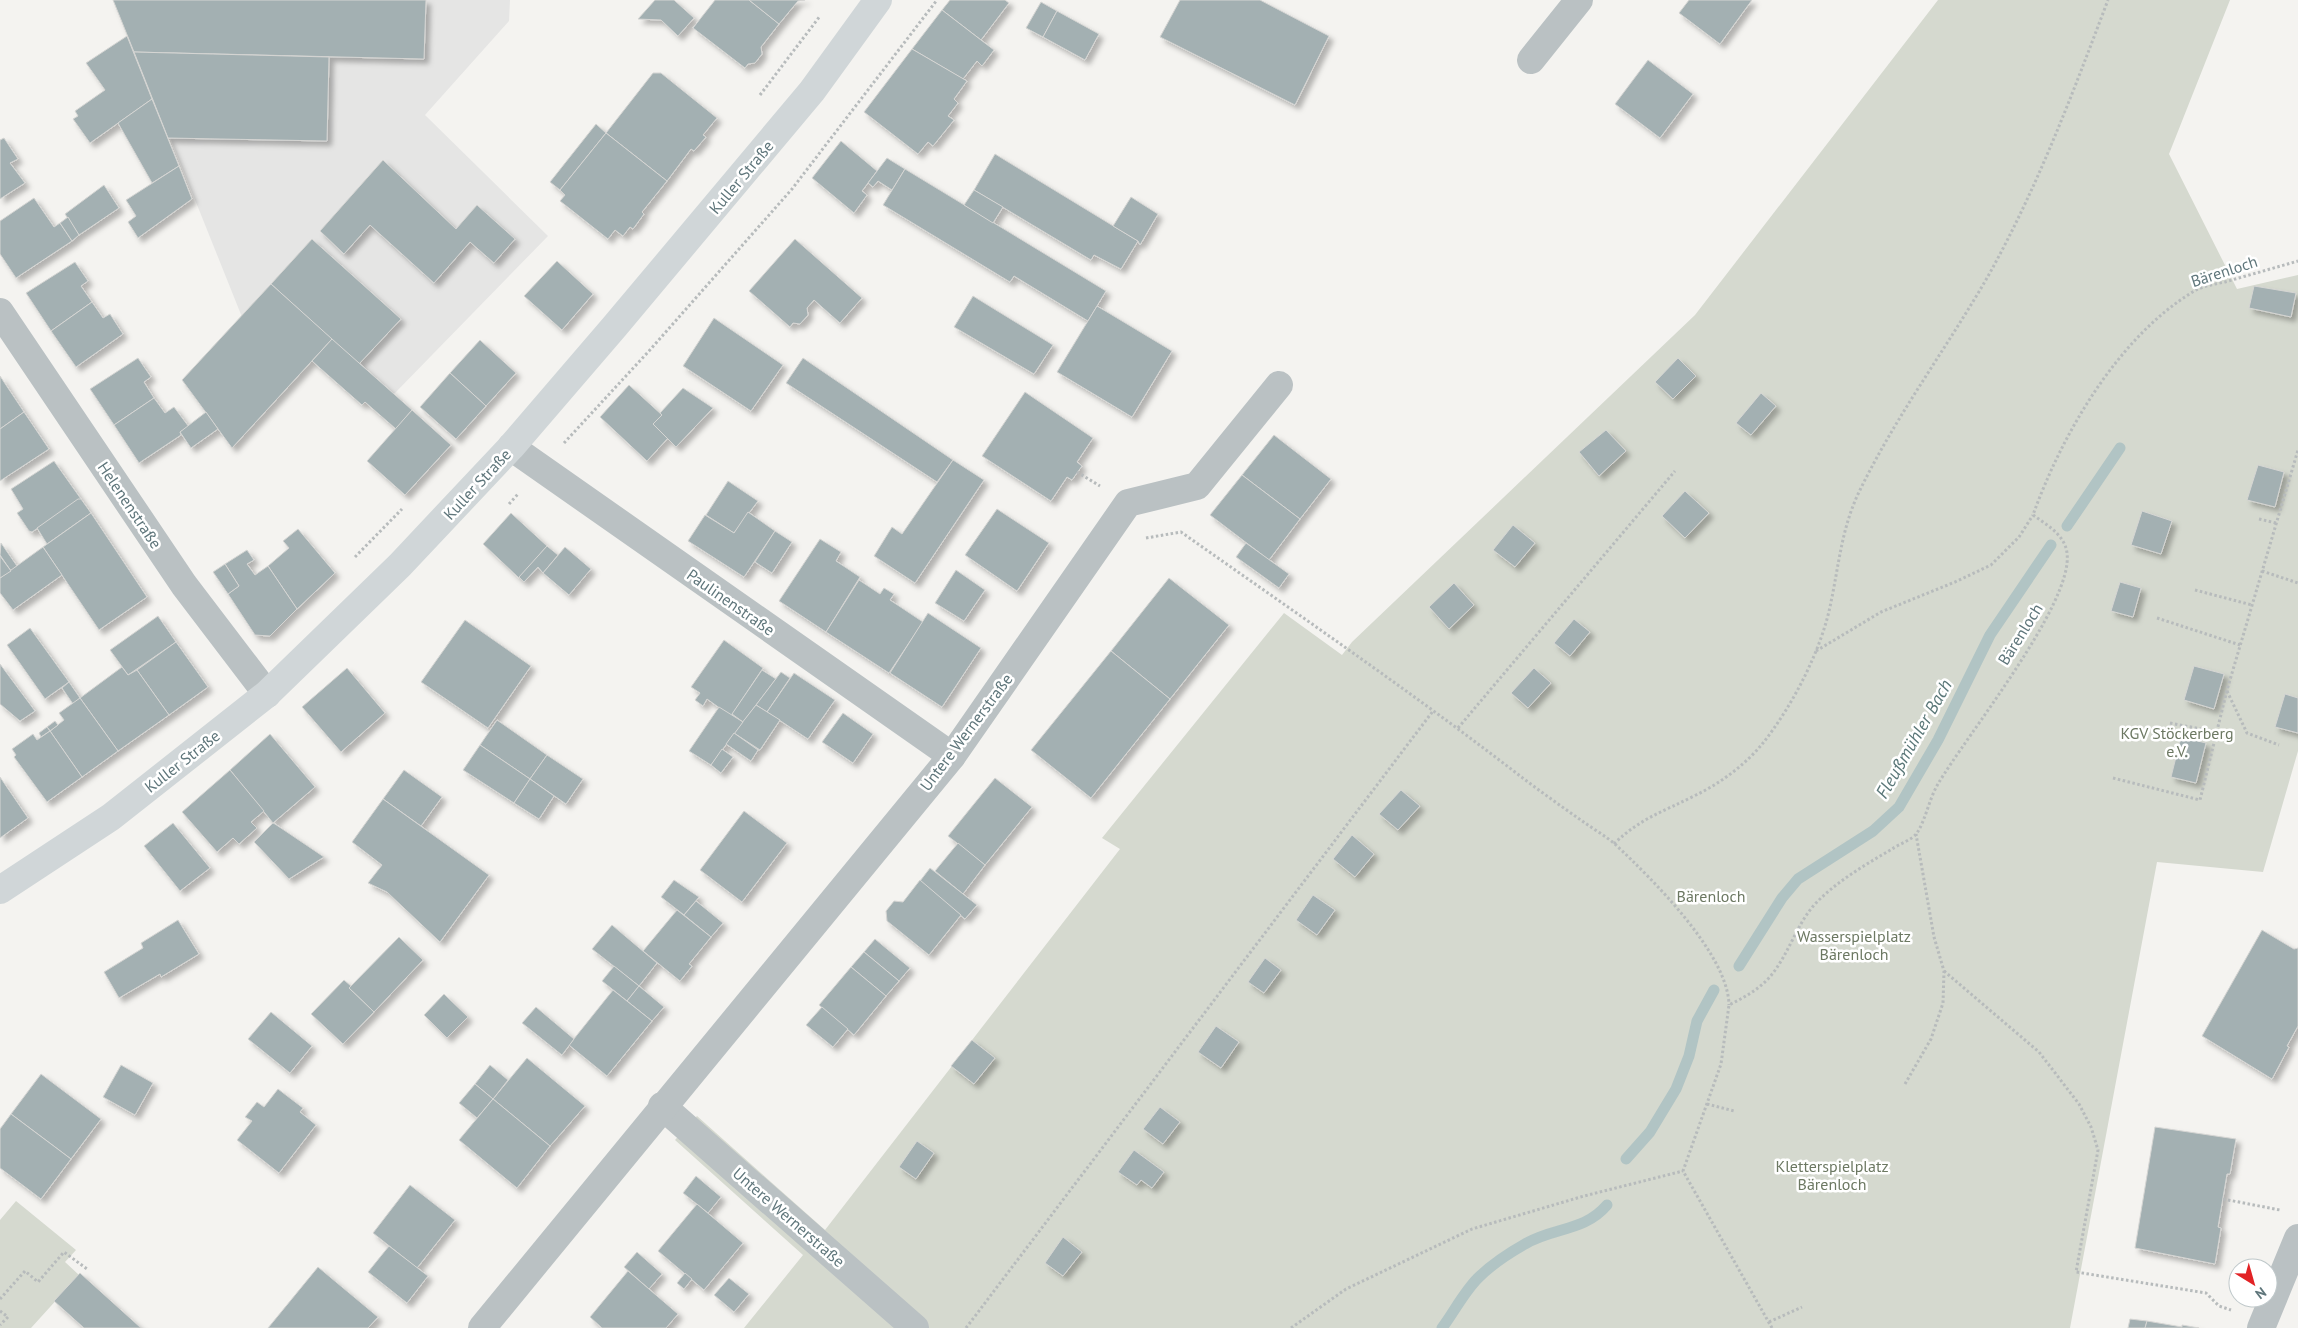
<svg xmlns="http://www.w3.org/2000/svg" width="2298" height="1328" viewBox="0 0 2298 1328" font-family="'PT Sans',sans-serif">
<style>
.built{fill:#e5e5e4}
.green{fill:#d5d9cf}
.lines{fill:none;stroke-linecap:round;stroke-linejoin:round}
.stream{stroke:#b1c4c4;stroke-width:11}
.building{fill:#a3b0b2;stroke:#d5d5d3;filter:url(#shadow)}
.path{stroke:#b7bbbc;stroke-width:3;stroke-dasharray:2.5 2.5;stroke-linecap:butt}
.minor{stroke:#bac1c3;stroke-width:28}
.major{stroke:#d0d6d8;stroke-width:28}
.labels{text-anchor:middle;stroke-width:5;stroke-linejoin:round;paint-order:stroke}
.street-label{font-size:16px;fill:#5f767b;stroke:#fff}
.park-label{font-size:16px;fill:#6c7862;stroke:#fff}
.water-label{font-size:18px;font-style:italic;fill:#5a7778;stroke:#fff}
</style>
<defs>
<filter id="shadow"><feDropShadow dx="4.5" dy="4.5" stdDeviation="2.5" flood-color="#0004"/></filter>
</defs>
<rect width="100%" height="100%" fill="#f4f3f0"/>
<path class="built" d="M115 0H510L509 21 425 115 548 236 394 394 272 284 242 317Z"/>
<g class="green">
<path d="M1938 0H2230L2169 154 2237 289 2298 275V751L2263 872 2157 862 2070 1328H744L803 1255 675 1140 697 1116 825 1230 1120 849 1102 838 1284 613 1342 655 1352 642 1695 315Z"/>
<path d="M16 1201 76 1250 65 1262 79 1275 31 1328H0V1220Z"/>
</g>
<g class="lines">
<g class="stream">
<path d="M2067 526 2120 448"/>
<path d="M1739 966 1782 898 1798 879 1873 831 1899 807 1938 740 1990 635 2051 545"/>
<path d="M1626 1159 1650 1132 1676 1089 1689 1056 1697 1021 1714 990"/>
<path d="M1442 1328C1454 1312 1464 1292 1478 1278 1491 1265 1509 1253 1525 1244 1553 1227 1584 1232 1607 1205"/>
</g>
</g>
<g class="building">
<path d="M113 0H426L424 59 134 52Z"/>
<path d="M655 0H674L694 18 678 36 661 20 638 19Z"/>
<path d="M715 0H749L779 24 761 47 762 54 755 63 748 64 745 68 693 28Z"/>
<path d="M749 0H805L798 1 779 24Z"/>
<path d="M950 0H1005L1009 3 981 40 942 10Z"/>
<path d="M1180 0H1260L1329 36 1295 105 1160 37Z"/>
<path d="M1689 0H1752L1720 44 1679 13Z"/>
<path d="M1041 2 1057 11 1043 37 1026 28Z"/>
<path d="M942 10 994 50 982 66 977 61 963 79 912 49Z"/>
<path d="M1057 11 1099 34 1085 60 1043 37Z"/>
<path d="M127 36 152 99 90 143 73 119 78 116 75 111 105 90 86 63Z"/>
<path d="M912 49 967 81 954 99 958 103 948 116 954 120 933 146 928 142 918 154 864 112Z"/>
<path d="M134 52 329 57 327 141 168 138Z"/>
<path d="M1648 60 1693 94 1660 138 1615 104Z"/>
<path d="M653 73H661L717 118 703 135 706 137 694 151 691 149 667 181 606 133Z"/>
<path d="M152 99 179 166 152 183 118 123Z"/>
<path d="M596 124 606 133 560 190 550 182Z"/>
<path d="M606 133 667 181 642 212 644 214 633 229 630 227 623 236 615 230 608 239 560 201 565 195 560 190Z"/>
<path d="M4 138 18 159 10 163 25 183 0 199V140Z"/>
<path d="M841 141 877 171 862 191 867 195 854 213 812 178Z"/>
<path d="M995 154 1138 241 1121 269 1094 255 1091 260 974 190Z"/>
<path d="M887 158 905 169 892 190 878 181 873 187 868 183Z"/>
<path d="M383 160 456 229 477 205 515 239 494 263 470 242 434 283 370 225 344 254 320 231Z"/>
<path d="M179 166 192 199 138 238 128 222 136 216 126 200Z"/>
<path d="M905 169 1106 291 1088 321 1014 276 1010 282 883 205Z"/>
<path d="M104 185 119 208 79 235 65 214Z"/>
<path d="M974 190 1003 207 993 223 964 205Z"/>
<path d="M1131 197 1158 214 1140 245 1138 241 1113 226Z"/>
<path d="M34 198 54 227 60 223 72 241 16 278 0 254V221Z"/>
<path d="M68 217 79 235 72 241 60 223Z"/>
<path d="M312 239 401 319 359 364 271 284Z"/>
<path d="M795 239 862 298 840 323 814 300 807 308 808 315 800 324 793 323 790 327 749 291Z"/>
<path d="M557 261 593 294 562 330 524 296Z"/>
<path d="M75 262 88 281 81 286 92 302 51 331 26 293Z"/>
<path d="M271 284 332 339 232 448 182 380Z"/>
<path d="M2254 286 2296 293 2291 317 2249 308Z"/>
<path d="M973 296 1053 345 1034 374 954 327Z"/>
<path d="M92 302 103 318 110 314 123 334 76 367 51 331Z"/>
<path d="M1097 306 1172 351 1132 417 1057 372Z"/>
<path d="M714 318 783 365 751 411 683 366Z"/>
<path d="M332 339 412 410 396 429 365 402 362 405 312 361Z"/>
<path d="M480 340 516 373 486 406 450 373Z"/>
<path d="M138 358 151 377 144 382 154 398 114 425 90 389Z"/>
<path d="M803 358 953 460 937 482 786 383Z"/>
<path d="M1678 358 1696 376 1673 399 1655 382Z"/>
<path d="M450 373 486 406 456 439 420 407Z"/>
<path d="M0 376 24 412 0 429Z"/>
<path d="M629 385 662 415 653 424 668 438 647 461 600 417Z"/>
<path d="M683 388 713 408 676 447 653 424 662 415 660 413Z"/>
<path d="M1025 392 1093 438 1077 462 1082 466 1072 480 1067 477 1051 501 982 456Z"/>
<path d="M1761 393 1776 406 1751 435 1736 423Z"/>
<path d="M154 398 165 413 174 407 189 427 180 432 181 435 139 463 114 425Z"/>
<path d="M412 410 451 445 405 495 367 461Z"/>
<path d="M24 412 49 449 0 481V429Z"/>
<path d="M206 412 218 429 191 448 180 432Z"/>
<path d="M1606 430 1626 451 1599 476 1579 452Z"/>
<path d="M1274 435 1331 479 1300 519 1242 475Z"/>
<path d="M953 460 984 480 915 583 874 556 892 527 902 534Z"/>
<path d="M54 461 81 499 32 532 29 531 17 513 23 509 11 489Z"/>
<path d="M2258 465 2284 472 2275 507 2247 500Z"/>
<path d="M1242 475 1300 519 1269 560 1210 515Z"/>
<path d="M728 481 758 501 734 533 706 515Z"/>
<path d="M1685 491 1709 513 1685 538 1662 516Z"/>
<path d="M78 499H81L91 513 47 544 37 528Z"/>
<path d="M997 509 1049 543 1017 591 965 555Z"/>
<path d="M2142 511 2172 521 2161 554 2131 545Z"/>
<path d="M748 512 775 531 744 577 688 541 705 515 734 533Z"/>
<path d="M91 513 147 597 99 630 43 547Z"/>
<path d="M511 513 547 546 519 578 483 544Z"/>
<path d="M1513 525 1535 543 1515 567 1493 550Z"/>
<path d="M298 529 335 573 297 609 268 566 289 548 283 541Z"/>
<path d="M775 531 792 542 772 573 755 562Z"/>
<path d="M820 539 841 552 836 561 860 577 826 632 779 601Z"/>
<path d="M1 543 17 566 11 571 0 555Z"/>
<path d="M1246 543 1289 574 1279 588 1236 557Z"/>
<path d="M547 546 558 555 543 573 538 567 524 582 519 577Z"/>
<path d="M43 547 62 575 13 610 0 593V578Z"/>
<path d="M565 547 591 569 569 595 543 573Z"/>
<path d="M247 550 254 560 247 564 255 575 268 566 297 609 270 636 255 635 228 594 239 586 225 564Z"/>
<path d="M0 556 11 571 0 578Z"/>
<path d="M225 564 239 586 228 594 213 572Z"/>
<path d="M956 570 985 590 964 621 935 603Z"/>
<path d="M1169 578 1229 625 1170 699 1111 651Z"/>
<path d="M859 580 880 594 884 588 894 594 890 600 923 622 889 673 826 632Z"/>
<path d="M2120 582 2141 588 2133 617 2111 611Z"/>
<path d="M1454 583 1474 605 1449 629 1429 607Z"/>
<path d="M928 613 981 648 942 707 890 673Z"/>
<path d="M158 616 176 642 128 675 110 650Z"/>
<path d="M1574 619 1590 632 1570 656 1554 643Z"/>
<path d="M465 620 531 666 488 728 421 682Z"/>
<path d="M30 628 69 682 45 699 7 645Z"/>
<path d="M724 640 763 668 731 716 707 699 703 706 695 700 700 693 691 687Z"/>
<path d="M176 642 208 687 169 715 137 670Z"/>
<path d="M1111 651 1170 699 1091 798 1031 750Z"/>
<path d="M0 664 35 711 20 721 0 704Z"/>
<path d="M2194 666 2224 674 2214 709 2184 700Z"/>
<path d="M122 667 128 675 137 670 169 715 118 751 80 698Z"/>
<path d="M347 668 385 713 341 752 302 707Z"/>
<path d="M1534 668 1551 683 1528 708 1511 693Z"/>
<path d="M762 670 776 679 743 722 732 714Z"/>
<path d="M781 672 790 678 767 712 756 705Z"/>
<path d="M794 673 835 700 808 739 767 712Z"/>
<path d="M69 682 80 698 73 704 62 688Z"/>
<path d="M2285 694 2298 698V733L2275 727Z"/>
<path d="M80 698 118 751 82 777 50 731 64 720 59 713Z"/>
<path d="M756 705 780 720 760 750 734 733Z"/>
<path d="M719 707 743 722 711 765 689 751Z"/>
<path d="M843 713 873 734 853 763 822 742Z"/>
<path d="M497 720 547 755 530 779 480 745Z"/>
<path d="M55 721 58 725 50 731 47 727Z"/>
<path d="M47 727 50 731 41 737 39 733Z"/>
<path d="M50 731 82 777 47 802 14 757 16 755 12 749 33 734 37 740Z"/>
<path d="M734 733 758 750 751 761 726 744Z"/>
<path d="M270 734 315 787 273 823 230 770Z"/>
<path d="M2181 737 2206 743 2196 783 2171 777Z"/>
<path d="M480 745 530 779 514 803 463 770Z"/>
<path d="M722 749 733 757 721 773 711 765Z"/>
<path d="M547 755 583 779 566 804 530 779Z"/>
<path d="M230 770 264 811 251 822 257 828 239 844 233 838 217 852 182 812Z"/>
<path d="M404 770 442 797 421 826 383 799Z"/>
<path d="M0 777 28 818 0 838Z"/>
<path d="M995 778 1032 807 985 865 948 836Z"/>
<path d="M530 779 554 796 539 819 514 803Z"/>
<path d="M1401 790 1420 806 1398 830 1379 814Z"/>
<path d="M383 799 489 875 440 942 387 892 368 883 382 865 352 842Z"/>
<path d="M744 811 787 843 742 902 700 870Z"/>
<path d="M173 823 210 868 180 891 144 846Z"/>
<path d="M273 823 275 824 324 857 289 879 254 842Z"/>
<path d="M1352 835 1374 854 1355 877 1333 859Z"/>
<path d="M958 843 985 865 963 894 935 871Z"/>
<path d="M930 868 977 905 965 919 920 881Z"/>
<path d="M674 880 699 897 684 915 661 897Z"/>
<path d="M920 880 961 915 929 955 887 921 886 911 894 901 903 902Z"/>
<path d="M1313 895 1335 910 1317 935 1296 920Z"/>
<path d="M696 901 723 923 711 937 684 915Z"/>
<path d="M677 910 711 937 689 964 692 966 680 981 643 951Z"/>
<path d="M178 920 199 954 161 977 160 974 119 998 104 972 143 948 141 943Z"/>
<path d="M612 925 657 963 639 986 592 949Z"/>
<path d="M2262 930 2294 949 2298 948V1026L2287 1046 2289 1047 2272 1079 2202 1036Z"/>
<path d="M399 937 423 960 374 1012 349 988Z"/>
<path d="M875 939 910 968 899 981 864 952Z"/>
<path d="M864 952 899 981 886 996 851 967Z"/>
<path d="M1265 958 1281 970 1264 993 1248 982Z"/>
<path d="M614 966 639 986 627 1001 602 981Z"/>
<path d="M851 967 886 996 854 1035 819 1005Z"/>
<path d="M344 980 351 986 349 988 374 1012 343 1044 311 1014Z"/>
<path d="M639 986 664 1007 652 1021 627 1001Z"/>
<path d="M613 990 652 1021 607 1076 569 1045Z"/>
<path d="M444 994 468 1017 447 1038 424 1015Z"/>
<path d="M536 1007 574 1039 562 1055 522 1023Z"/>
<path d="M822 1007 848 1029 833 1047 806 1025Z"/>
<path d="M271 1012 312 1046 290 1073 248 1039Z"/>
<path d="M1216 1026 1239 1042 1221 1068 1198 1052Z"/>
<path d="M972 1040 995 1058 974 1084 951 1066Z"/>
<path d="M527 1058 585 1106 550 1146 493 1099Z"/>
<path d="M121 1065 153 1083 135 1115 103 1097Z"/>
<path d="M490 1065 508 1080 493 1099 475 1084Z"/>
<path d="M41 1074 101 1119 71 1159 11 1114Z"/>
<path d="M475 1084 493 1099 477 1118 459 1103Z"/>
<path d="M278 1089 303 1108 300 1112 316 1125 279 1173 237 1140 252 1121 245 1117 257 1102 264 1107Z"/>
<path d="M493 1099 550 1146 517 1188 459 1140Z"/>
<path d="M1160 1107 1180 1122 1163 1144 1143 1129Z"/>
<path d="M11 1114 71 1159 41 1199 0 1168V1129Z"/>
<path d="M2155 1127 2236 1139 2230 1174H2227L2218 1227 2221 1228 2215 1264 2135 1248Z"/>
<path d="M917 1141 934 1153 916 1179 899 1167Z"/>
<path d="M1134 1150 1164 1172 1152 1188 1141 1180 1137 1185 1118 1172Z"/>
<path d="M696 1176 721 1197 708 1213 683 1193Z"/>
<path d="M410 1185 455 1220 417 1268 373 1233Z"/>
<path d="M697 1204 743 1243 704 1290 658 1251Z"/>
<path d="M1063 1237 1082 1252 1063 1276 1045 1263Z"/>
<path d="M389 1246 428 1276 407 1303 368 1272Z"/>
<path d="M637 1252 662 1274 649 1289 624 1267Z"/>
<path d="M318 1267 378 1317 368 1328H268Z"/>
<path d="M628 1271 678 1314 666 1328H602L590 1317Z"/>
<path d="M80 1273 141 1328H84L54 1301Z"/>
<path d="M685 1273 692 1279 684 1289 677 1283Z"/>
<path d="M729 1278 749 1294 734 1312 714 1295Z"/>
<path d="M2130 1319 2147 1321 2145 1328H2128Z"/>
<path d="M2147 1321 2182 1327V1325L2199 1328H2145Z"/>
</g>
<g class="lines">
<g class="path">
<path d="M760 95 820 16"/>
<path d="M564 443 649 351 792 189 937 0"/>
<path d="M1077 472 1100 486"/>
<path d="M509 504 518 494"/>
<path d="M2259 519 2276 523"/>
<path d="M1146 538 1181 532C1296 613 1413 693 1524 779 1544 794 1565 809 1585 823 1595 830 1607 837 1616 845 1653 880 1728 954 1729 1005"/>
<path d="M355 557 402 509"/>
<path d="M2262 571 2298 583"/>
<path d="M2195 590 2252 605"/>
<path d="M2157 618 2240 645"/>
<path d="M1816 651 1881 612 1955 582 1991 565 2019 537 2033 515"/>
<path d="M2227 691 2247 733 2279 745"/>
<path d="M2170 723 2216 732"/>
<path d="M1458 728 1675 471"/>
<path d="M2113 778 2200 800 2227 690 2298 450"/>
<path d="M1614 844C1640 818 1665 811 1696 795 1721 783 1746 764 1763 743 1793 705 1822 649 1831 602 1839 564 1842 526 1860 490 1896 416 1946 349 1987 278 2037 189 2072 95 2108 0"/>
<path d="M1944 971 2039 1052 2079 1104 2091 1127 2098 1150 2076 1272 2206 1293 2219 1306 2231 1310"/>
<path d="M1905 1084 1931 1039 1943 1003 1944 971 1934 937 1916 834"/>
<path d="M1707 1104 1734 1111"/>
<path d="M2223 1199 2280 1210"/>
<path d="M0 1299 25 1271 38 1282 64 1252 87 1269"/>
<path d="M0 1311 8 1317 0 1325"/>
<path d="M1769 1322 1802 1307"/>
<path d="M966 1328 1433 711"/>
<path d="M1291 1328 1346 1289 1472 1229 1584 1196 1683 1171"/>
<path d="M1772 1328 1683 1171 1721 1064 1729 1005C1743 998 1756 991 1767 980 1788 958 1795 926 1815 904 1837 881 1865 865 1892 849 1899 844 1912 840 1917 833 1926 819 1929 799 1938 784 1966 736 2074 603 2067 553 2065 535 2047 525 2033 515 2062 434 2119 335 2196 290 2204 286 2215 284 2225 282 2249 275 2274 268 2298 261"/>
</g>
<g class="minor">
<path d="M1531 60 1579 0"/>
<path d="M0 312 184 585 267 694"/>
<path d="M511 447 952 756"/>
<path d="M662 1106 915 1328"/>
<path d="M482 1328 952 756 1128 503 1197 486 1279 385"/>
<path d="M2261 1328 2298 1238"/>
</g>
<path class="major" d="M0 890 111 817 267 694 400 565 511 447 615 326 812 91 878 0"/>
</g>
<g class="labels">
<g class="street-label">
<text transform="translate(741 177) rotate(-50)" y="6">Kuller Straße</text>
<text transform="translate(2224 271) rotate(-18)" y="6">Bärenloch</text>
<text transform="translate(477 484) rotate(-47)" y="6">Kuller Straße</text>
<text transform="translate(130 505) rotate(56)" y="6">Helenenstraße</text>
<text transform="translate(731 602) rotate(35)" y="6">Paulinenstraße</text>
<text transform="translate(2020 634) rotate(-58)" y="6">Bärenloch</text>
<text transform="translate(966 732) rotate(-53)" y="6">Untere Wernerstraße</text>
<text transform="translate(182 761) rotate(-38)" y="6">Kuller Straße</text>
<text transform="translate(789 1217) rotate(41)" y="6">Untere Wernerstraße</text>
</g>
<g class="park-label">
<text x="2177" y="739">KGV Stöckerberg<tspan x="2177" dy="18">e.V.</tspan></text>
<text x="1711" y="902">Bärenloch</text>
<text x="1854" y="942">Wasserspielplatz<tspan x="1854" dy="18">Bärenloch</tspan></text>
<text x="1832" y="1172">Kletterspielplatz<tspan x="1832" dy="18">Bärenloch</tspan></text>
</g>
<g class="water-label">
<text transform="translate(1914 739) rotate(-60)" y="6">Fleußmühler Bach</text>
</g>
</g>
<g transform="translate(2253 1283) rotate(143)"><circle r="24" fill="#ffffff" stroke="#bfc8ca"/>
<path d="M0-4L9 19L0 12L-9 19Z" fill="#e22225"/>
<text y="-8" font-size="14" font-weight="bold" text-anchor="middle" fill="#5f767b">N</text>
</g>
</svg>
